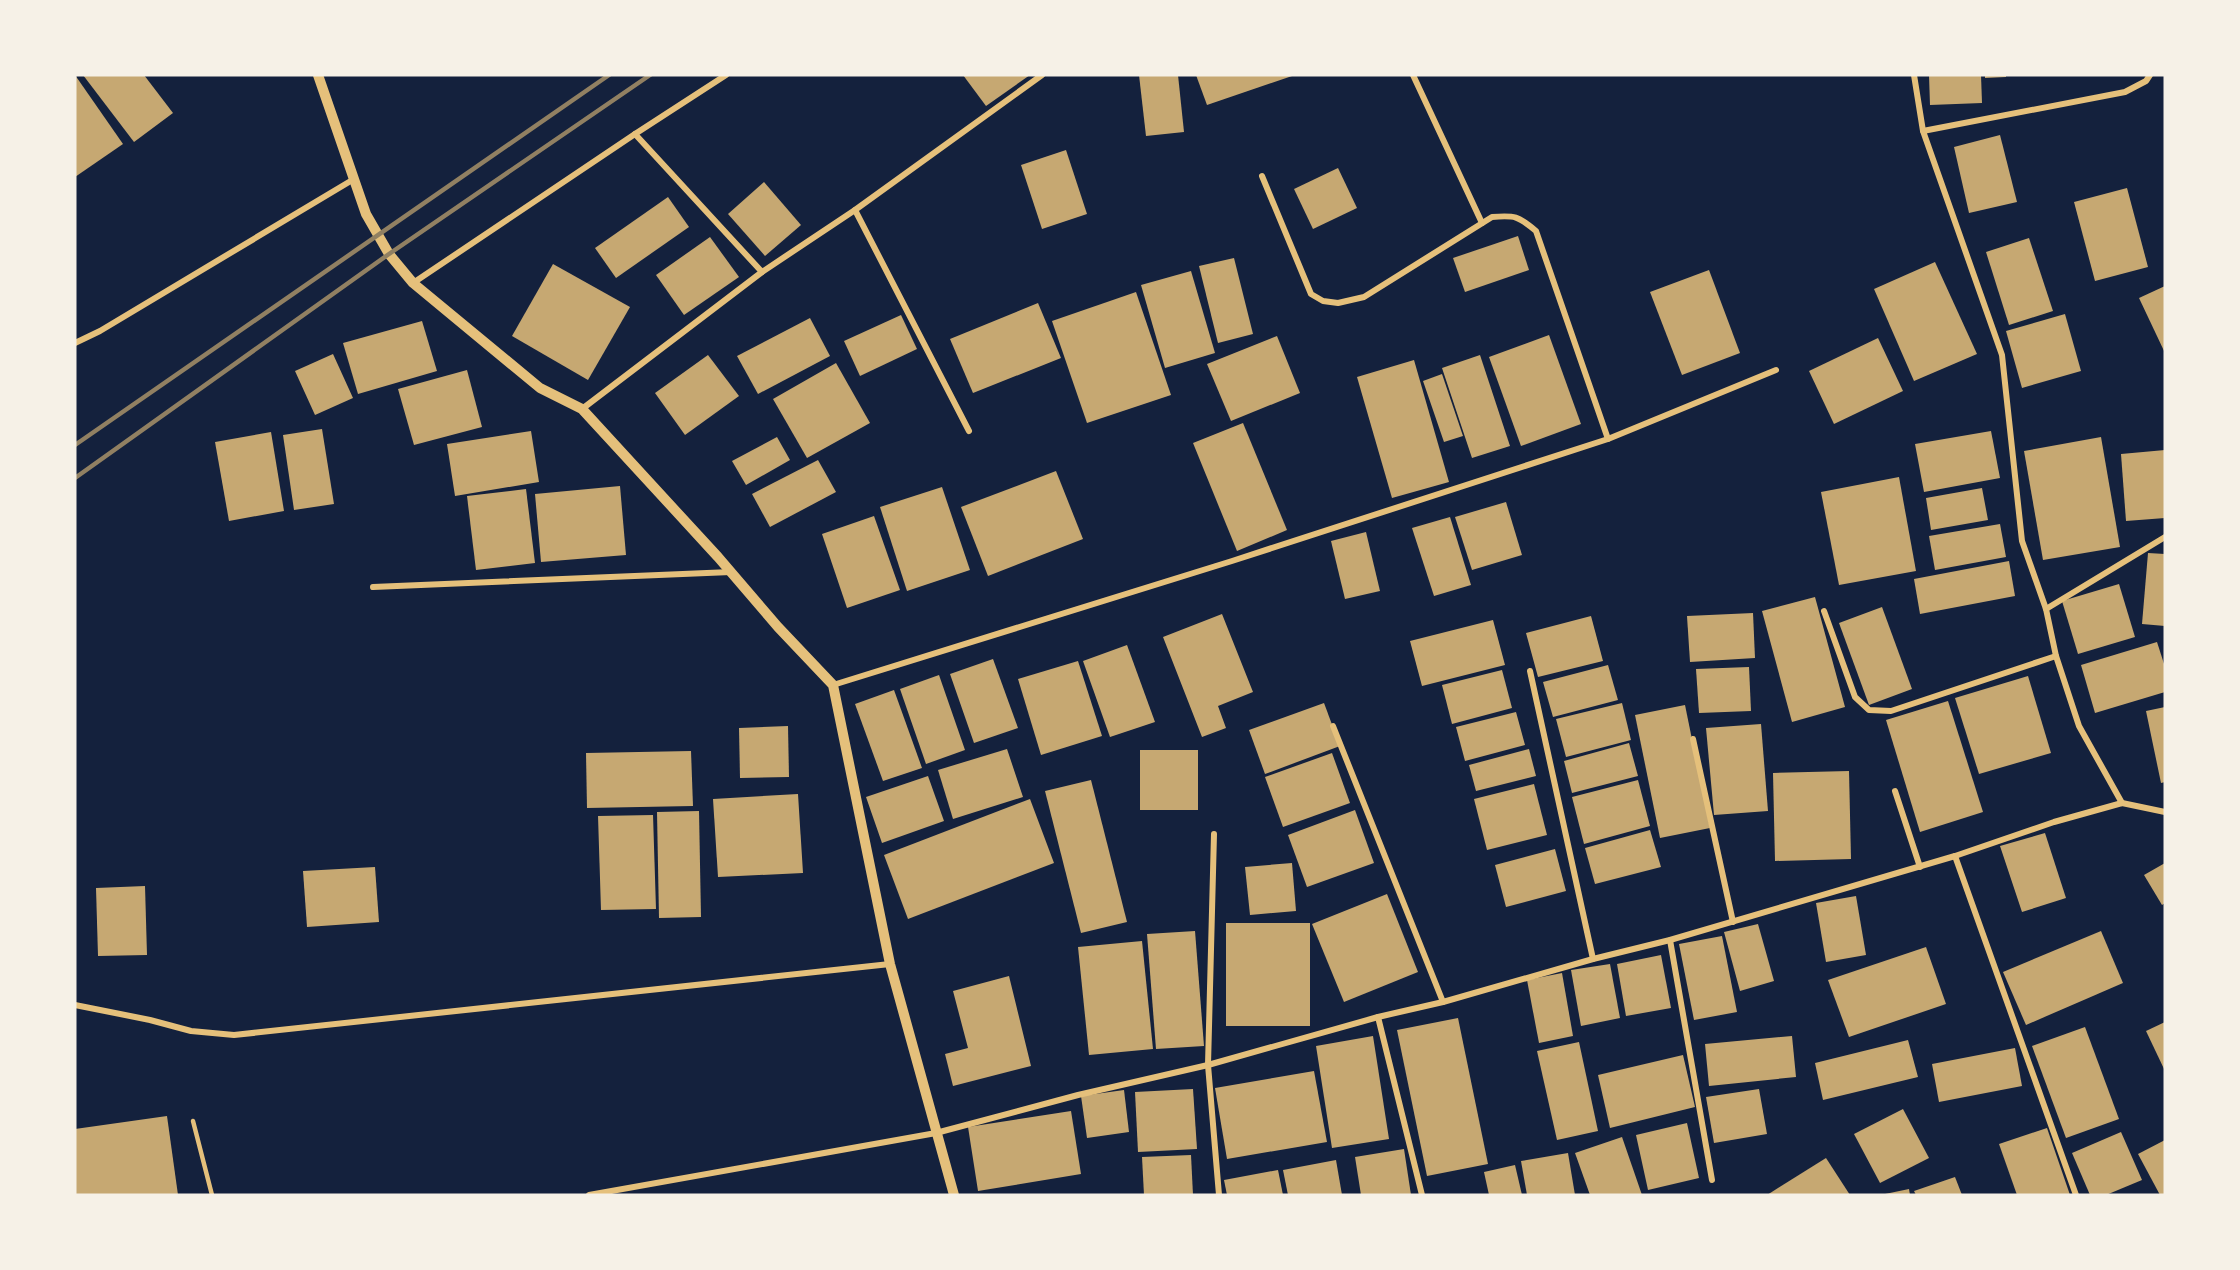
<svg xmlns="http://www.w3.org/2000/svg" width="2240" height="1270" viewBox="0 0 2240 1270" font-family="Lato,sans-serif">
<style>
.building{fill:#c6a872}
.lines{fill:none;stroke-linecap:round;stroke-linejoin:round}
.service{stroke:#e5c07b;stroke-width:4.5}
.minor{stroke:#e5c07b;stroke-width:6}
.tertiary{stroke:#e5c07b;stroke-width:10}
.rail{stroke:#918062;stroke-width:4.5}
</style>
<rect width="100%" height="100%" fill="#14213d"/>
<g class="building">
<path d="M75 75 123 144 75 177Z"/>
<path d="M83 75H144L173 113 134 142Z"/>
<path d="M963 75H1030L986 106Z"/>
<path d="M1139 75H1178L1184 132 1146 136Z"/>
<path d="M1196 75H1295L1207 105Z"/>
<path d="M1929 75H1981L1982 103 1930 105Z"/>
<path d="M1985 75H2006V77L1985 78Z"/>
<path d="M2000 135 2017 202 1969 213 1954 147Z"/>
<path d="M1066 150 1087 214 1042 229 1021 165Z"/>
<path d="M1338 168 1357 208 1313 229 1294 189Z"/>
<path d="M764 182 801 225 765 256 728 214Z"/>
<path d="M2127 188 2148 267 2095 281 2074 202Z"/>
<path d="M668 197 689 227 616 278 595 248Z"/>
<path d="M1518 236 1529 270 1465 292 1453 258Z"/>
<path d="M710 237 739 277 684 315 656 275Z"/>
<path d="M2029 238 2053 311 2009 325 1986 252Z"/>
<path d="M1234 258 1253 334 1218 343 1199 266Z"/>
<path d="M1935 262 1977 354 1914 381 1874 289Z"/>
<path d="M553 264 630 307 588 380 512 336Z"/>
<path d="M1709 270 1740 353 1682 375 1650 292Z"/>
<path d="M1191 271 1215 353 1165 368 1141 285Z"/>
<path d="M2165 286V353L2139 298Z"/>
<path d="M1136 292 1171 395 1087 423 1052 321Z"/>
<path d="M1038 303 1061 358 973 393 950 339Z"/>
<path d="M2065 314 2081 371 2022 388 2006 331Z"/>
<path d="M901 315 917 349 860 376 844 341Z"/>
<path d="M810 318 830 356 758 394 737 356Z"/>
<path d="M422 321 437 371 358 394 343 343Z"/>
<path d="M1549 335 1581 424 1521 446 1489 357Z"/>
<path d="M1277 336 1300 393 1231 421 1207 364Z"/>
<path d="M1878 338 1903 391 1834 424 1809 371Z"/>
<path d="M333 354 353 398 315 415 295 371Z"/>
<path d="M708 355 739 396 685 435 655 393Z"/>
<path d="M1480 355 1510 446 1472 458 1442 368Z"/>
<path d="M1414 360 1449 482 1392 498 1357 377Z"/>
<path d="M836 363 870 423 807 458 773 399Z"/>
<path d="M467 370 482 427 414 445 398 389Z"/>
<path d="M1442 374 1463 436 1444 442 1423 381Z"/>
<path d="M1243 423 1287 530 1237 551 1193 443Z"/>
<path d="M322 429 334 504 294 510 283 435Z"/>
<path d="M531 431 539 482 455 496 447 444Z"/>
<path d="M1991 431 2000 478 1924 492 1915 444Z"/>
<path d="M271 432 284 511 229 521 215 442Z"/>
<path d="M777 437 790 460 746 485 732 461Z"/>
<path d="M2101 437 2120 547 2043 560 2024 451Z"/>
<path d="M2165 450V518L2126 521 2121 454Z"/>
<path d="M818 460 836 492 770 527 752 494Z"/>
<path d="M1056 471 1083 539 988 576 961 507Z"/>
<path d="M1899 477 1916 571 1839 585 1821 492Z"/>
<path d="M620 486 626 555 541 562 535 494Z"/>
<path d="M942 487 970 570 907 591 880 507Z"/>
<path d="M1982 488 1988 520 1931 530 1926 498Z"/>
<path d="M526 489 535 563 476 570 467 496Z"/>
<path d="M1506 502 1522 555 1472 570 1455 517Z"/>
<path d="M874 516 900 590 847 608 822 534Z"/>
<path d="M1450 517 1471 585 1434 596 1412 528Z"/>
<path d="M2000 524 2006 557 1935 570 1929 536Z"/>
<path d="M1366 532 1380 591 1345 599 1331 541Z"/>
<path d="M2148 553 2165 554V626L2142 624Z"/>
<path d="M2009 561 2015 596 1920 614 1914 579Z"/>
<path d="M2119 584 2135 637 2078 654 2062 601Z"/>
<path d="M1815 597 1845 707 1792 722 1762 611Z"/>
<path d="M1882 607 1912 689 1869 705 1839 623Z"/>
<path d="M1753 613 1755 658 1690 662 1687 616Z"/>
<path d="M1222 614 1253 692 1218 706 1226 728 1202 737 1163 637Z"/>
<path d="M1591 616 1603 661 1538 677 1526 633Z"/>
<path d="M1493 620 1505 665 1422 686 1410 641Z"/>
<path d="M2157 642 2165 667V692L2095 713 2081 665Z"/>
<path d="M1127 645 1155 722 1110 737 1083 661Z"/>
<path d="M993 659 1018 728 974 743 950 674Z"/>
<path d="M1078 661 1102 736 1041 755 1018 679Z"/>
<path d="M1608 665 1618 700 1553 717 1543 682Z"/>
<path d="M1749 667 1751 711 1699 713 1696 669Z"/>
<path d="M1502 670 1512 708 1452 724 1442 685Z"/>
<path d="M939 675 965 750 926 764 900 689Z"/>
<path d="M2028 676 2051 753 1979 774 1955 698Z"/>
<path d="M894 690 922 768 883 781 855 704Z"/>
<path d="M1948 701 1983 812 1920 832 1886 720Z"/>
<path d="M1324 703 1340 746 1265 774 1249 730Z"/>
<path d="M1622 703 1631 740 1566 757 1556 719Z"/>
<path d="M1685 705 1710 828 1660 838 1635 715Z"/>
<path d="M2165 707V782L2161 783 2146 711Z"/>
<path d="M1516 712 1525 745 1465 761 1456 727Z"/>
<path d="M1761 724 1768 811 1714 815 1706 728Z"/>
<path d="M788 726 789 777 740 778 739 728Z"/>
<path d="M1629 743 1638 776 1572 793 1564 761Z"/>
<path d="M1007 749 1023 797 953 819 938 770Z"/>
<path d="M1529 749 1536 776 1476 791 1469 765Z"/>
<rect x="1140" y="750" width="58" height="60"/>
<path d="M691 751 693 806 587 808 586 753Z"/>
<path d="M1332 753 1350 803 1283 827 1265 777Z"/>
<path d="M1849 771 1851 859 1775 861 1773 773Z"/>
<path d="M928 776 944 821 882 843 866 797Z"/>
<path d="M1091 780 1127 922 1081 933 1045 791Z"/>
<path d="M1638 780 1650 826 1584 844 1572 797Z"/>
<path d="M1534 784 1547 835 1487 850 1474 799Z"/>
<path d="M798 794 803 873 718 877 713 799Z"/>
<path d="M1030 799 1054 863 908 919 884 855Z"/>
<path d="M1355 810 1374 863 1307 887 1288 835Z"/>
<path d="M699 811 701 917 659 918 657 812Z"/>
<path d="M653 815 656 909 601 910 598 816Z"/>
<path d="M1650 830 1661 867 1595 884 1585 848Z"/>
<path d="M2045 833 2066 898 2022 912 2000 846Z"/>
<path d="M1555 849 1566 891 1506 907 1495 865Z"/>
<path d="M1292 863 1296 911 1250 915 1245 867Z"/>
<path d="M2165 863V903L2162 905 2144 875Z"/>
<path d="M375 867 379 922 307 927 303 871Z"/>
<path d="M145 886 147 955 98 956 96 888Z"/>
<path d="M1387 894 1418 972 1344 1002 1312 924Z"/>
<path d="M1856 896 1866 955 1826 962 1816 903Z"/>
<rect x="1226" y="923" width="84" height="103"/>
<path d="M1758 924 1774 981 1740 991 1724 932Z"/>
<path d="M1195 931 1204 1046 1156 1049 1147 934Z"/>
<path d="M2101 931 2123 983 2026 1025 2003 972Z"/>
<path d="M1722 936 1737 1012 1694 1020 1679 944Z"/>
<path d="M1142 941 1153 1049 1089 1055 1078 947Z"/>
<path d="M1926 947 1946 1004 1849 1037 1828 980Z"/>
<path d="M1661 955 1671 1008 1626 1016 1617 964Z"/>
<path d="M1610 964 1620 1018 1581 1026 1571 970Z"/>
<path d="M1562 973 1573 1036 1539 1043 1527 980Z"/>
<path d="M1009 976 1031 1066 953 1086 945 1054 968 1048 953 991Z"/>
<path d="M1458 1018 1488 1164 1427 1176 1397 1030Z"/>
<path d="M2165 1022V1071L2146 1031Z"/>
<path d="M2085 1027 2119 1119 2066 1138 2032 1046Z"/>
<path d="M1373 1036 1389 1139 1332 1148 1316 1046Z"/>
<path d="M1792 1036 1796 1077 1709 1086 1705 1044Z"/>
<path d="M1908 1040 1918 1077 1823 1100 1815 1063Z"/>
<path d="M1579 1042 1598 1131 1557 1140 1537 1051Z"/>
<path d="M2015 1048 2022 1086 1939 1102 1932 1064Z"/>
<path d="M1683 1055 1695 1107 1610 1128 1598 1075Z"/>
<path d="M1314 1071 1327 1142 1227 1159 1215 1088Z"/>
<path d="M1193 1089 1197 1149 1138 1152 1135 1092Z"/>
<path d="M1759 1089 1767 1134 1714 1143 1706 1097Z"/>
<path d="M1124 1090 1129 1132 1087 1138 1081 1096Z"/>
<path d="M1903 1109 1929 1158 1880 1183 1854 1134Z"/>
<path d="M1071 1111 1081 1174 978 1191 968 1127Z"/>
<path d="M167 1116 178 1195H75V1129Z"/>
<path d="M1687 1123 1699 1178 1648 1190 1636 1135Z"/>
<path d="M2047 1128 2070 1195H2017L1999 1144Z"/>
<path d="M2121 1132 2142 1180 2106 1195H2090L2072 1153Z"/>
<path d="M1622 1137 1642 1195H1590L1575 1153Z"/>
<path d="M2165 1140V1195H2160L2138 1154Z"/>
<path d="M1404 1149 1411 1195H1361L1355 1157Z"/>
<path d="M1568 1153 1575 1195H1527L1521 1161Z"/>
<path d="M1191 1155 1193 1195H1144L1142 1157Z"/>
<path d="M1826 1158 1850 1195H1767Z"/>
<path d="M1336 1160 1342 1195H1288L1283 1170Z"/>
<path d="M1515 1165 1522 1195H1489L1484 1172Z"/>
<path d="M1278 1170 1283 1195H1227L1224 1180Z"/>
<path d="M1955 1177 1962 1195H1916L1914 1191Z"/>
<path d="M1909 1189 1910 1195H1886L1885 1194Z"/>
</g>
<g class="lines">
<path class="service" d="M193 1121 212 1195"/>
<g class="minor">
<path d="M1413 75 1482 223"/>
<path d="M1914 75 1923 131 2002 355 2022 541 2046 609 2056 656 2079 726 2122 803"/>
<path d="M1923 131 2125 92 2146 81 2150 75"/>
<path d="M635 134 762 272"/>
<path d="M1262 176 1311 294 1323 301 1338 303 1364 297 1492 217C1515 215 1518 216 1536 231L1608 439"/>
<path d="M855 210 969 431"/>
<path d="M413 283 635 134 726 75"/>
<path d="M75 343 100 331 354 179"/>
<path d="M582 409 762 272 855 210 1042 75"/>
<path d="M373 587 731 572"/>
<path d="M2046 609 2165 537"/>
<path d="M1824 611 1855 697 1869 710 1891 711 2056 656"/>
<path d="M1530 671 1593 959"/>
<path d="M833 685 1232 561 1608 439 1776 370"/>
<path d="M1333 726 1443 1002"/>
<path d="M1693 739 1733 922"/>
<path d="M1895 791 1920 867"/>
<path d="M1214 834 1208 1065 1219 1195"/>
<path d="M1955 856 2076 1195"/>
<path d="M1670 940 1712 1180"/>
<path d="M75 1005 150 1020 191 1031 234 1035 890 964"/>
<path d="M1378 1017 1422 1195"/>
<path d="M589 1195 936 1133 1078 1095 1208 1065 1378 1017 1443 1002 1593 959 1670 940 1955 856 2054 822 2122 803 2165 812"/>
</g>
<path class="tertiary" d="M318 75 366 214 389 254 413 283 540 388 582 409 718 557 778 627 833 685 890 964 954 1195"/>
<g class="rail">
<path d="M75 445 609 75"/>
<path d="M75 478 389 254 650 75"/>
</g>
</g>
<rect width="2240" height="1270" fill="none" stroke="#f6f1e7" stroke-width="153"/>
</svg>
